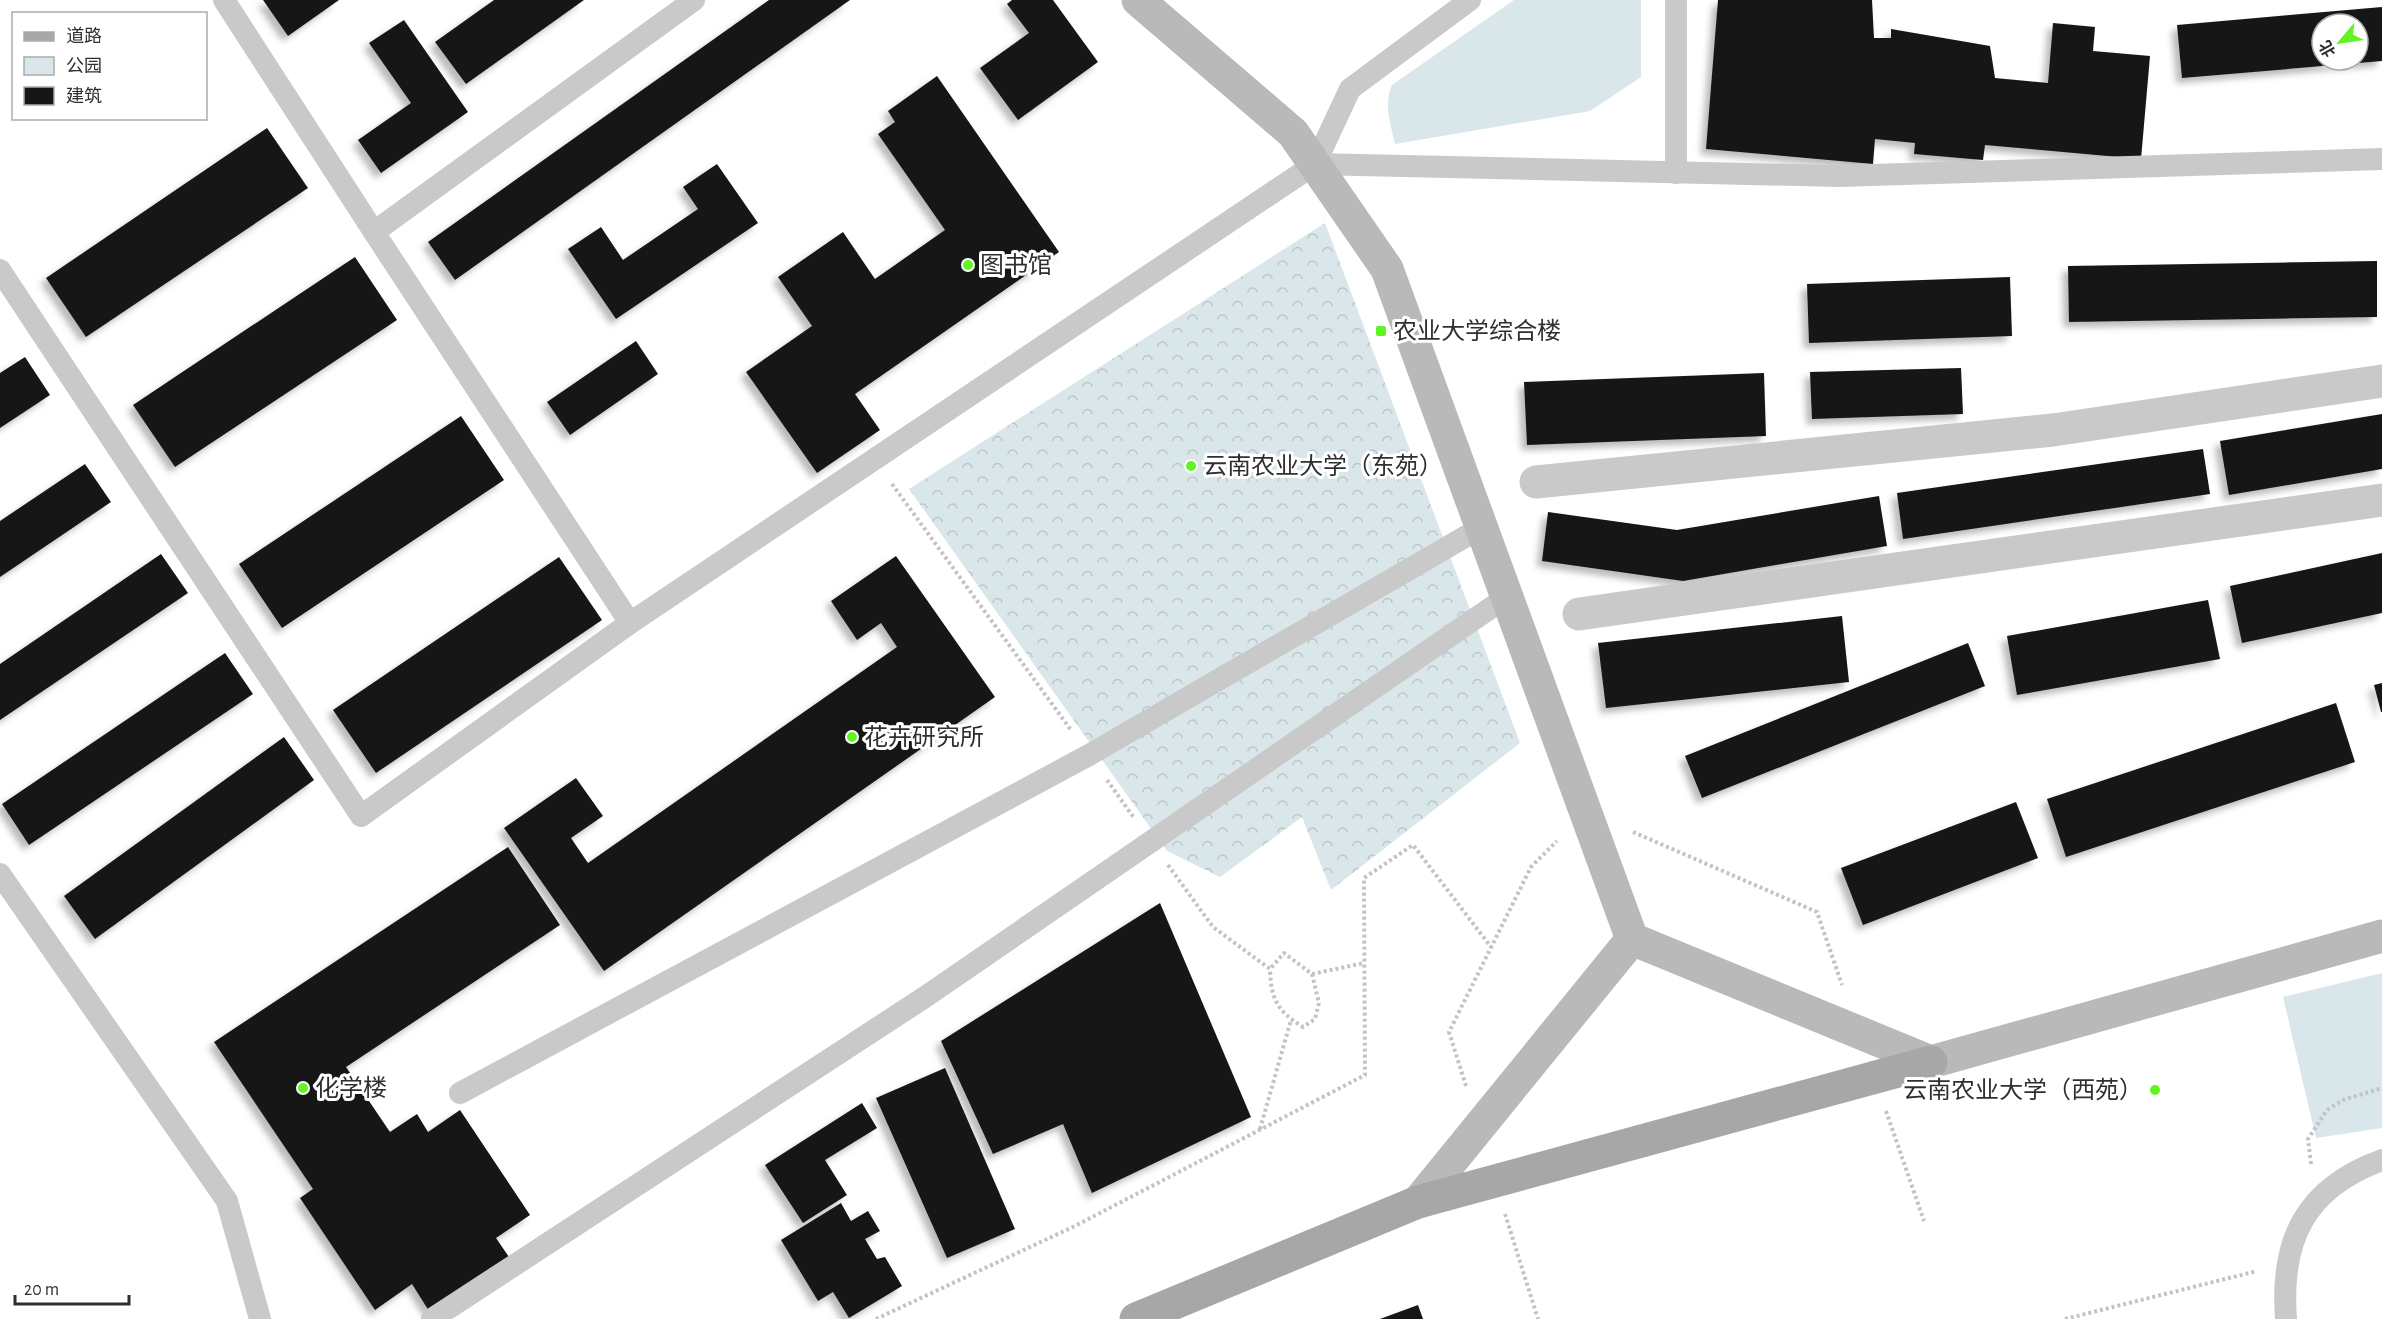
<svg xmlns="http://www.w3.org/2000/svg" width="2382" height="1319" viewBox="0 0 2382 1319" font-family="'Alegreya Sans','Noto Sans SC',sans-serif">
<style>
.green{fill:#d9e6ea}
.forest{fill:url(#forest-crowns)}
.building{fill:#161616;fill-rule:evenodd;filter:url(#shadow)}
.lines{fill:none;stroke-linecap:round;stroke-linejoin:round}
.path{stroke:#c3c3c3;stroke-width:4;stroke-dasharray:3 3;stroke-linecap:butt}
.lane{stroke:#c9c9c9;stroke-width:22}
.street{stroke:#c9c9c9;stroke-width:33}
.secondary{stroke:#b9b9b9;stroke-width:33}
.primary{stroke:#a7a7a7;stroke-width:33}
.poi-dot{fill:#60f423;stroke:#fff;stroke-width:2}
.labels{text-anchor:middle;stroke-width:6;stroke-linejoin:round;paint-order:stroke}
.poi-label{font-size:24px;fill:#2f2f2f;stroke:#fff;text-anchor:start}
</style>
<defs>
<pattern id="forest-crowns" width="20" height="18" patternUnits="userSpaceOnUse" patternTransform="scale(1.5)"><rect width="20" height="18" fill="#d9e6ea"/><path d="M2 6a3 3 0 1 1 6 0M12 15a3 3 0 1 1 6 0" fill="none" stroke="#bbc6c9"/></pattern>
<filter id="shadow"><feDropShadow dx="-5.5" dy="5.5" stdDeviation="3" flood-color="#0004"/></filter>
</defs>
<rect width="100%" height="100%" fill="#fff"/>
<g class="green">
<path d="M1514 0H1641V77L1590 111 1395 144C1391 124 1383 105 1392 85Z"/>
<path d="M2382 973V1128L2316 1138 2283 997Z"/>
</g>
<path class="forest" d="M1325 223 1520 743 1331 890 1302 817 1220 877 1167 851 909 489Z"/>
<g class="building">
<path d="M263 0H339L288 36Z"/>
<path d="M494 0H584L466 84 435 42Z"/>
<path d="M769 0H850L455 280 428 242Z"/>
<path d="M1012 0H1053L1098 62 1018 120 980 68 1029 33 1007 4Z"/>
<path d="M1718 0H1872L1874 38H1891V29L1990 46 1995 78 2048 83 2053 23 2095 27 2093 51 2150 56 2141 159 1985 145 1983 160 1914 154 1915 143 1875 139 1873 164 1706 149Z"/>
<path d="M2382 7V61L2182 78 2177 25ZM2322 24H2358V60H2322Z"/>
<path d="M404 20 468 112 381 173 358 140 411 103 369 43Z"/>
<path d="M937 76 1059 252 855 394 880 430 817 473 746 372 812 326 778 277 843 232 875 279 945 230 878 134 895 122 888 111Z"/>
<path d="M267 128 308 188 86 337 46 278Z"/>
<path d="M717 164 758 223 616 319 568 249 601 227 623 260 698 209 683 187Z"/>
<path d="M355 257 397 320 175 467 133 405Z"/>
<path d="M2377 261V317L2069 322 2068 266Z"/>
<path d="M2010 277 2012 336 1809 343 1807 284Z"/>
<path d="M636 341 658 374 570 435 547 402Z"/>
<path d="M25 357 50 395 0 428V373Z"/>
<path d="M1961 368 1963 414 1812 419 1810 372Z"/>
<path d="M1764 373 1766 436 1527 445 1524 382Z"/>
<path d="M2382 414V469L2229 495 2220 441Z"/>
<path d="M461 416 504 480 282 628 239 564Z"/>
<path d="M2203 449 2210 494 1903 539 1897 493Z"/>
<path d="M85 464 111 502 0 577V521Z"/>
<path d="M1879 496 1887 546 1683 581 1542 561 1548 512 1677 530Z"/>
<path d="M2382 553V613L2242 643 2230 586Z"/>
<path d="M161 554 188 593 0 720V664Z"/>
<path d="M896 556 995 697 604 971 504 828 576 778 603 816 571 838 588 863 897 647 881 623 857 640 831 601Z"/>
<path d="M559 557 602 620 376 773 333 710Z"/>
<path d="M2208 600 2220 659 2017 695 2007 636Z"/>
<path d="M1842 616 1849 682 1606 708 1598 643Z"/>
<path d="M1968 643 1985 686 1702 798 1685 756Z"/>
<path d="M225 653 253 694 29 845 2 804Z"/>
<path d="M2382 683V712H2381L2374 685Z"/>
<path d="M2336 703 2355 762 2066 857 2047 799Z"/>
<path d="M284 737 314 780 95 939 64 896Z"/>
<path d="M2016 802 2038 858 1863 925 1841 868Z"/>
<path d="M508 847 560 925 346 1067 390 1132 417 1114 428 1132 460 1110 530 1215 496 1238 509 1257 429 1311 412 1284 375 1310 300 1198 313 1189 214 1042Z"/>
<path d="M1160 903 1251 1117 1092 1193 1063 1124 993 1154 941 1041Z"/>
<path d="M945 1068 1015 1229 947 1258 876 1098Z"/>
<path d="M862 1103 877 1128 825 1160 847 1195 803 1223 765 1165Z"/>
<path d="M841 1203 851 1221 868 1211 880 1231 865 1239 877 1259 885 1257 902 1286 849 1318 833 1292 818 1301 781 1240Z"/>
<path d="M1418 1305 1423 1319H1380Z"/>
</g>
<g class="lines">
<g class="path">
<path d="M892 484 1071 730"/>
<path d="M1107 780 1134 818"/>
<path d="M1633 832 1817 912 1842 985"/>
<path d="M1168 865 1213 927 1270 969C1271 999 1277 1011 1303 1027L1315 1019 1319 1003 1312 974 1284 953 1270 969"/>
<path d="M1312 974 1364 963"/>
<path d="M1466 1086 1449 1032 1531 867 1557 841"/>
<path d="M1886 1111 1924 1221"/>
<path d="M1260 1129 1291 1020"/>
<path d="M2311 1164 2308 1139 2327 1110 2343 1100 2382 1088"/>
<path d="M1505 1214 1538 1319"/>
<path d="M876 1319 1075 1226 1365 1075 1364 878 1413 845 1491 947"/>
<path d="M2065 1319 2257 1271"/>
</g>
<g class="lane">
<path d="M224 0 374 232"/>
<path d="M1315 164 1839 176 2382 159"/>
<path d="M1676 173V0"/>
<path d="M0 270 361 816 630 623 1315 164 1350 89 1470 0"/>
<path d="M630 623 374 232 694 0"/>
<path d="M0 874 227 1201 260 1319"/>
<path d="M460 1093 1089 755 1482 527"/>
<path d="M432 1319 925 997 1508 596"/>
<path d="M2286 1319C2280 1240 2305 1188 2382 1160"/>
</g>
<g class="street">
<path d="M1536 482 2053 430 2382 381"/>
<path d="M1579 614 2382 500"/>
</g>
<g class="secondary">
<path d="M1138 0 1293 133 1387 269 1632 939 1931 1062 2382 936"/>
<path d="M1418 1202 1632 939"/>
</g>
<path class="primary" d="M1136 1319 1418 1202 1931 1062"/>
</g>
<g class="poi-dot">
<circle cx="968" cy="265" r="6"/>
<rect x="1375" y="325" width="12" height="12" rx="3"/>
<circle cx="1191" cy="466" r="6"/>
<circle cx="852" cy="737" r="6"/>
<circle cx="303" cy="1088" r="6"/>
<circle cx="2155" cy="1090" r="6"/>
</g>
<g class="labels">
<g class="poi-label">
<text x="980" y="273">图书馆</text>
<text x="1393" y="339">农业大学综合楼</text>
<text x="1203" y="474">云南农业大学（东苑）</text>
<text x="864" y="745">花卉研究所</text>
<text x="315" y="1096">化学楼</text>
<text x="2143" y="1098" text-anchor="end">云南农业大学（西苑）</text>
</g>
</g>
<rect x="12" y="12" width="195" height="108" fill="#ffffff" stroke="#acacac" stroke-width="1.5"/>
<rect x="24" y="32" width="30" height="9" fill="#a7a7a7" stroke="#acacac" stroke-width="1.5"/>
<text x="66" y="42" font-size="18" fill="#2f2f2f">道路</text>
<rect x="24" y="57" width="30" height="18" fill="#d9e6ea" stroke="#acacac" stroke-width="1.5"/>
<text x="66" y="72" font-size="18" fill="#2f2f2f">公园</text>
<rect x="24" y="87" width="30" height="18" fill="#161616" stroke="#acacac" stroke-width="1.5"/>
<text x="66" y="102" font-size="18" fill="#2f2f2f">建筑</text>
<g transform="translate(2340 42) rotate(241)"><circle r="28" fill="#ffffff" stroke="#acacac" stroke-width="1.5"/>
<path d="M0-4.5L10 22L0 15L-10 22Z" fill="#60f423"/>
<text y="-9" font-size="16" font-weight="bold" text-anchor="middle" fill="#2f2f2f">北</text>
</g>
<path d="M15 1295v9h114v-9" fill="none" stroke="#2f2f2f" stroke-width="3"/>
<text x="24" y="1295" font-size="18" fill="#2f2f2f" stroke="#ffffff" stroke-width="4.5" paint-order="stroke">20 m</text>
</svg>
